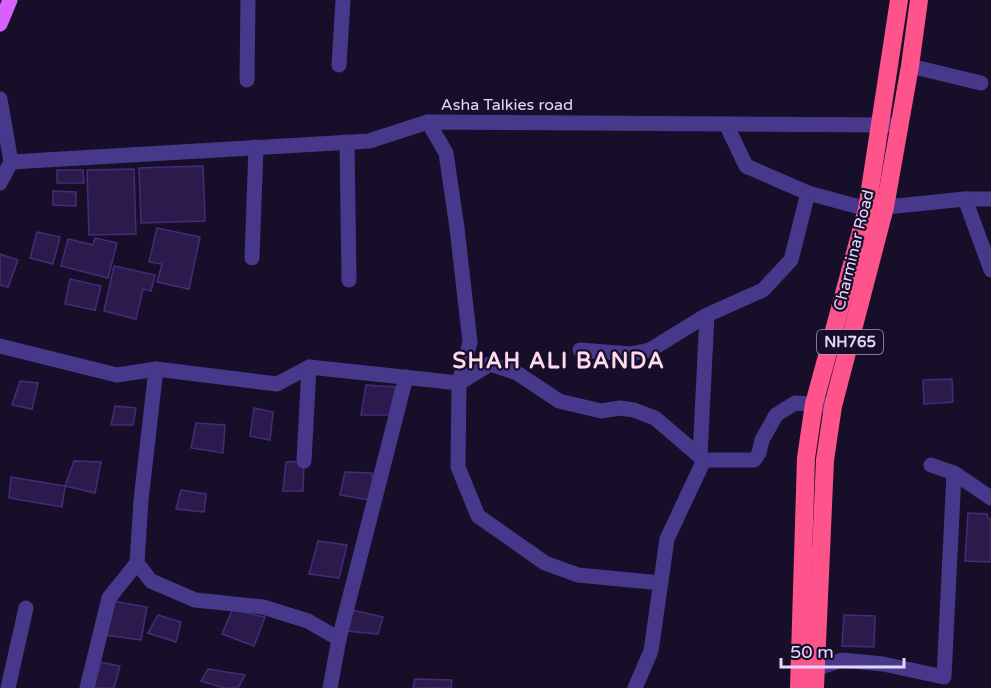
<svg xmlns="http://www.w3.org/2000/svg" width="991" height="688" viewBox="0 0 991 688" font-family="'Varela Round',sans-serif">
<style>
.building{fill:#2b1a4b;stroke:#462b78;stroke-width:1.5}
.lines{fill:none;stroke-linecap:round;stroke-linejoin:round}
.minor{stroke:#47388b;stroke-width:15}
.major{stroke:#da5fff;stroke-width:15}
.highway{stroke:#ff538c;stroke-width:18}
.labels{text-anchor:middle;stroke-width:4.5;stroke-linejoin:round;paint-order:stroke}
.shield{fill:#170f2a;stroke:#a59cbf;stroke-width:1.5}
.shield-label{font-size:15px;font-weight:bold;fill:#e2d8ff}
.street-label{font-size:16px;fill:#e2d8ff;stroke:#170f2a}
.district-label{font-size:22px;font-weight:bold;letter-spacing:1.5px;fill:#ffdaec;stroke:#170f2a}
</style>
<rect width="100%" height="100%" fill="#170f2a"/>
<g class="building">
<path d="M203 166 205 221 141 223 139 168Z"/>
<path d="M134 169 136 234 89 235 87 170Z"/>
<path d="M57 170H83L84 183H57Z"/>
<path d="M53 191 76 192V206L53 205Z"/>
<path d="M157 228 200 237 189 289 157 282 162 264 149 262Z"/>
<path d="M37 232 60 237 53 264 30 258Z"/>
<path d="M95 238 117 243 108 278 61 266 68 239 93 245Z"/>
<path d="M0 254 18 260 8 287 0 285Z"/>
<path d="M114 266 155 275 151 291 143 289 136 319 104 311Z"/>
<path d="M70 279 101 286 95 310 65 304Z"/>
<path d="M952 379 953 402 924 404 923 380Z"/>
<path d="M20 381 38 383 32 409 12 405Z"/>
<path d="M366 385 396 387 389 415H361Z"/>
<path d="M115 406 136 408 133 425H111Z"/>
<path d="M254 408 273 412 270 440 250 436Z"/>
<path d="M196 423 225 425 223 453 191 448Z"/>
<path d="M74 461 101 462 95 493 65 486Z"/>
<path d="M304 461 303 491H283L286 462Z"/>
<path d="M345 472 372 473 375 501 340 495Z"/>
<path d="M11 477 65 486 62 507 9 498Z"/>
<path d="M181 490 206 494 204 512 176 509Z"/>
<path d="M968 513 987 514 988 518 991 519V562L965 561Z"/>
<path d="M318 541 347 545 339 578 309 574Z"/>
<path d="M113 601 147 607 141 640 105 635Z"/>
<path d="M232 610 265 617 254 646 222 634Z"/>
<path d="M352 610 383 617 378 634 346 631Z"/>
<path d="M158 615 181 622 176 642 148 633Z"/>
<path d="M844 615 875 616 874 647 842 646Z"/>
<path d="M99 662 120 666 114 688H88Z"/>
<path d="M208 669 245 675 238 688H224L201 681Z"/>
<path d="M415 679 452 680 451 688H413Z"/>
</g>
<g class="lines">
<g class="minor">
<path d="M339 65 343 0"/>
<path d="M910 66 981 83"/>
<path d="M247 80 248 0"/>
<path d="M0 99 11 162 0 183"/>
<path d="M428 122 446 153 457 228 470 342 459 383 458 467 478 516 545 563 578 575 661 583"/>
<path d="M726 124 746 166 808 193 867 209 965 199H991"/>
<path d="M347 142 349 280"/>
<path d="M11 162 369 141 428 122 899 125"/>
<path d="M965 199 991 270"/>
<path d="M252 258 256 147"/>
<path d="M0 346 117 375 156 369 277 384 309 367 459 383 490 364 517 373 559 401 601 411 620 408 634 410 655 418 704 460H754L759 453 762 440 776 415 795 403 823 405"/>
<path d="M580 350 630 354 650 350 707 315 763 290 791 260 808 193"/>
<path d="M700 456 707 315"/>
<path d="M304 461 309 367"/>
<path d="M931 465 954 473 991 498"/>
<path d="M137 563 151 581 195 600 263 607 308 621 339 639"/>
<path d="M805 669H815L842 660 883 664 944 677 954 473"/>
<path d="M8 688 26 608"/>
<path d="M87 688 109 598 137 563 141 500 156 369"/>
<path d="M330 688 339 639 406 377"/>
<path d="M635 688 651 651 667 539 704 460"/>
</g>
<path class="major" d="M0 24 10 0"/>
<g class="highway">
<path d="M799 688 806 458 814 404 867 209 899 0"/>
<path d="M815 688 825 460 833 406 885 207 910 66 919 0"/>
</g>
</g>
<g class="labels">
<rect class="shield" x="817" y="330" width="66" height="24" rx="4.5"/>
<g class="shield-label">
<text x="850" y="347">NH765</text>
</g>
<g class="street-label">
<text x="507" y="110">Asha Talkies road</text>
<text transform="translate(853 250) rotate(-76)" y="6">Charminar Road</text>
</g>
<g class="district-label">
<text x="559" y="368">SHAH ALI BANDA</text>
</g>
</g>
<path d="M781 658v9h123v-9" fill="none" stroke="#e2d8ff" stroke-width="3"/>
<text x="790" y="658" font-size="18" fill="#e2d8ff" stroke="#170f2a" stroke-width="4.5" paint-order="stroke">50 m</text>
</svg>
